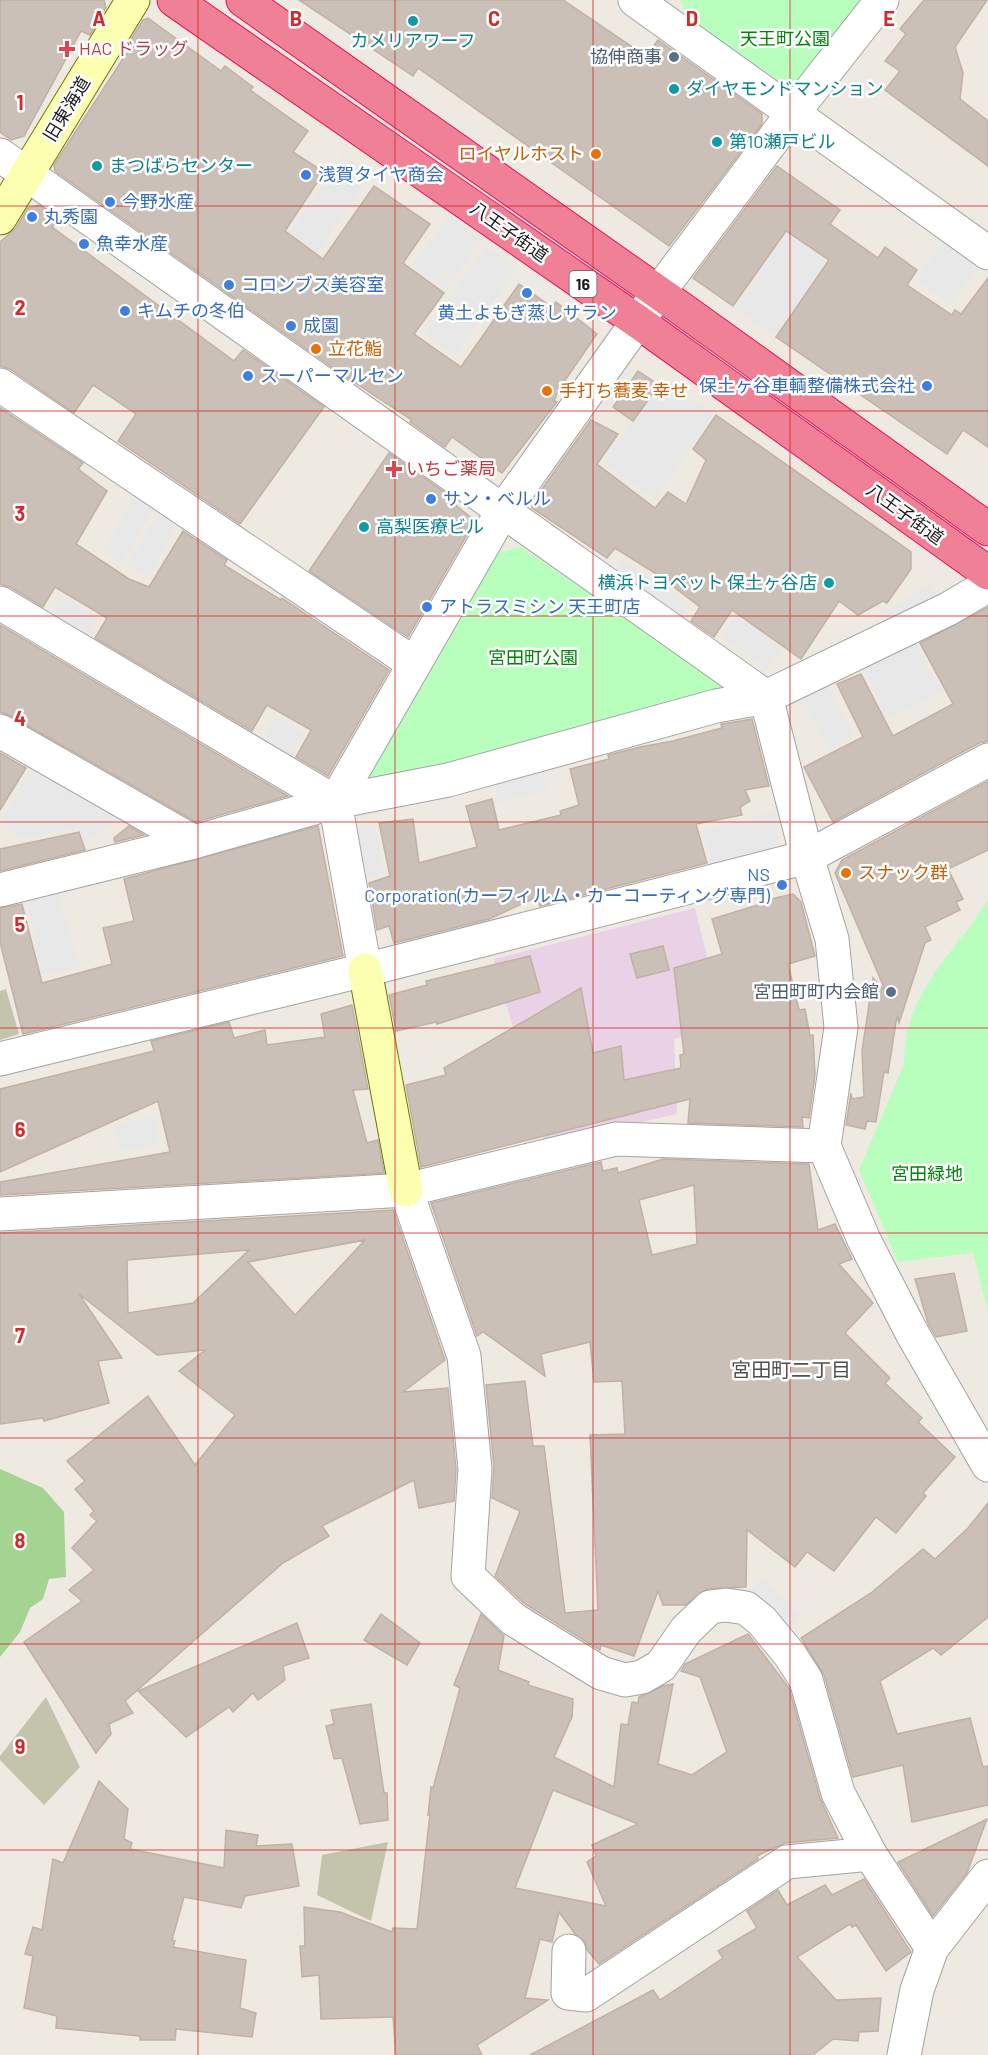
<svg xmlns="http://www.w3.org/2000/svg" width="988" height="2055" viewBox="0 0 988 2055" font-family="Barlow,'Noto Sans JP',sans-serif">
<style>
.industrial{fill:#e9d2e5}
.construction{fill:#c4c4ac}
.forest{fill:#a5d391}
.park{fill:#b8ffbd}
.parking{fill:#e8e8e8}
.building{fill:#cbc0b7;stroke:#c2b0a2;stroke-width:1.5;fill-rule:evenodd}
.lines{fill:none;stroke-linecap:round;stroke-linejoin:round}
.street-casing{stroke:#a3a3a3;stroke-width:35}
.secondary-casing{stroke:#6b7700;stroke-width:35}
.highway-casing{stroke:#e8135e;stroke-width:35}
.street{stroke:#fff;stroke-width:33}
.secondary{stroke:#fcffaf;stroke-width:33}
.highway{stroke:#ef8096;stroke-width:33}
.grid{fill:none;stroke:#d62828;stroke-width:1.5;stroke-opacity:0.55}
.culture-dot{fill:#0f9aa8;stroke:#fff;stroke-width:2}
.health-dot{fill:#e0444e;stroke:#fff;stroke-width:2}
.service-dot{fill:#5c6f8a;stroke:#fff;stroke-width:2}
.food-dot{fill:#e8710a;stroke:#fff;stroke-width:2}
.shop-dot{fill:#3f7fe0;stroke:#fff;stroke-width:2}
.labels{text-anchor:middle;stroke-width:5;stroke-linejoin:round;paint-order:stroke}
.shield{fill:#fff;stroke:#606060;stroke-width:1.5}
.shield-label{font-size:16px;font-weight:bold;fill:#1c1c1c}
.park-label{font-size:18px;fill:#01840a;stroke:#fff}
.culture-label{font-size:18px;fill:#0d838f;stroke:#fff;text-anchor:start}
.health-label{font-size:18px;fill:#be3a42;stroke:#fff;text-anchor:start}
.service-label{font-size:18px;fill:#4e5e75;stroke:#fff;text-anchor:end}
.street-label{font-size:18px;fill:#1c1c1c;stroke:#fff}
.food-label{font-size:18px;fill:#c56008;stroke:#fff;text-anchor:start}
.shop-label{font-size:18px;fill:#366cbe;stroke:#fff;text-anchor:start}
.neighbourhood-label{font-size:20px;fill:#4f4f4f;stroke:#fff}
.grid-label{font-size:20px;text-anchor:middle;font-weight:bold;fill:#d62828;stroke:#fff;stroke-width:5;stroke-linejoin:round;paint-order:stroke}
</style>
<rect width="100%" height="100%" fill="#efeae1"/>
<path class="industrial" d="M695 908 724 1025 674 1039 677 1114 545 1144 494 959Z"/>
<g class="construction">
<path d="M6 989 19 1034 0 1040V991Z"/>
<path d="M46 1697 80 1767 44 1805 0 1760V1756Z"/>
<path d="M388 1842 371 1921 317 1895 322 1855Z"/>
</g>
<path class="forest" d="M0 1469 43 1488 64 1512 66 1577 49 1579 43 1599 30 1608 20 1632 0 1657Z"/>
<g class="park">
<path d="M681 0H867L793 90 686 18Z"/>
<path d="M521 547 728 687 719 700 354 789 499 552Z"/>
<path d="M988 900V1312L973 1253 898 1262 859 1170 904 1064C904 991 953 956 988 900Z"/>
</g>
<g class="parking">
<path d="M343 155 371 175 317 253 289 233Z"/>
<path d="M450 215 483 239 445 289 413 264Z"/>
<path d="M787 233 827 261 775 336 734 308Z"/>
<path d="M945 241 979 266 951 305 916 280Z"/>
<path d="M486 246 517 268 455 356 424 334Z"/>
<path d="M620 362 633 370 608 408 594 400Z"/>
<path d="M663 378 713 414 656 500 604 463Z"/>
<path d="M138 491 157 503 122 563 103 551Z"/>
<path d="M160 511 178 523 148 579 127 565Z"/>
<path d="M622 559 690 605 682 618 613 571Z"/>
<path d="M930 584 942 604 891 629 886 611Z"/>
<path d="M61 596 98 618 89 638 51 612Z"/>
<path d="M735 614 782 649 766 669 721 637Z"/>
<path d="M915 643 941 692 885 719 864 669Z"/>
<path d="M828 687 854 737 830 750 803 699Z"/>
<path d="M275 716 303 733 291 756 262 738Z"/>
<path d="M33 767 122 816 85 843 79 827 23 839 0 822Z"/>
<path d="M542 772 548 790 498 803 495 784Z"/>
<path d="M776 811 780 845 711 864 702 831Z"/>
<path d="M375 823 385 874 365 878 355 827Z"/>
<path d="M58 893 80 967 16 980 11 954 37 946 26 899Z"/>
<path d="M154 1116 159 1144 121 1151 115 1125Z"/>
<path d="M763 1578 800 1615 783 1636 745 1600Z"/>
</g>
<g class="building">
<path d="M0 0H104L106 8 90 35 81 31 24 136 11 140 0 132Z"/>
<path d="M299 0H563L646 56 658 40 762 114V124L669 246 418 68 413 76Z"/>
<path d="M924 0H987L955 47 963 73 960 99 988 121V166L885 90 900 71 885 61 906 34 900 29Z"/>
<path d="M148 18 221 71 225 66 253 87 250 90 308 131 293 152 324 172 285 231 323 259 374 186 430 224 403 263 444 293 414 334 461 367 519 284 552 307 556 302 597 334 559 389 554 401 557 402 502 473 452 437 445 447 410 422 412 420 346 377 55 171 54 165 126 54 123 52 143 20Z"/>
<path d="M777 166 840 210 830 224 878 258 885 247 917 270 907 285 952 315 955 310 961 314 988 278V447L963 430 947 454 776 337 829 260 786 231 733 306 693 278Z"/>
<path d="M39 205 58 219 52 227 234 361 243 350 324 407 240 524 118 441 136 414 93 385 74 413 10 369 0 366V242L16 228 28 208Z"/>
<path d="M638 371 659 385 633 421 613 407Z"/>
<path d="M0 408 83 463 78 469 107 491 76 544 129 579 149 587 183 531 227 560 224 565 281 600 282 598 389 670 328 776 296 757 311 730 267 705 252 731 95 638 107 618 55 587 43 607 10 587 0 584Z"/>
<path d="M716 415 911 552V569L887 603 883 601 858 615 839 601 801 659 732 610 714 637 691 621 700 607 658 575 615 548 607 558 532 508V503L591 420 618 434 597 464 655 508 668 492 686 504 706 460 693 449Z"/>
<path d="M389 453 454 499 452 502 475 521 408 637 309 571Z"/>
<path d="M988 607V741L979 743 833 822 804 767 863 737 837 684 861 674 893 736 953 704 920 643Z"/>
<path d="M0 625 288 796 196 822 9 715 0 712Z"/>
<path d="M752 719 769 786 745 790 750 801 740 807 742 815 696 824 707 863 540 906 537 897 489 919 394 943 389 926 377 930 369 883 390 876 379 823 413 819 419 863 477 847 466 806 492 799 499 830 561 815 560 811 579 805 570 769 609 759 608 755 640 747 673 741 722 728 721 724Z"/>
<path d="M0 753 26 768 0 810Z"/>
<path d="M988 781V850L948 869 963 899 956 902 960 910 925 927 931 940 925 943 899 1023 897 1016 888 1073 884 1072 876 1122 867 1121 865 1129 846 1125 851 1093 852 1099 864 1097 862 1051 873 978 886 992 835 873 842 860Z"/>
<path d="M129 826 144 835 115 842 114 838Z"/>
<path d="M318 826 343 956 23 1034 0 942V908L22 904 42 983 112 964 103 928 134 921 124 879Z"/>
<path d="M79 832 85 850 0 871V849Z"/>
<path d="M793 894 801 902 815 956 788 964 799 1010 805 1009 810 1036 813 1035 815 1075 809 1118 802 1117 803 1127 688 1123 690 1099 421 1167 406 1085 446 1075 444 1068 581 988 593 1053 621 1046 624 1080 681 1068 680 1055 684 1054 674 968 722 954 712 919 758 905V902Z"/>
<path d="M663 946 669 970 637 978 630 954Z"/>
<path d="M530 956 540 992 437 1024 436 1022 396 1031 389 995 427 985 426 981Z"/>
<path d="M352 1005 368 1089 353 1090 367 1143 378 1140 384 1173 0 1195V1182L170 1152 158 1101 0 1172V1089L154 1051 151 1041 229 1022 234 1038 265 1030 267 1045 325 1037 321 1014Z"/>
<path d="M663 1159 809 1164 818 1230 835 1224 852 1259 839 1264 873 1303 845 1333 890 1378 885 1383 922 1418 918 1422 955 1457 923 1493 926 1496 896 1533 876 1517 834 1571 807 1552 795 1567 747 1530 746 1587 707 1589 685 1605H663L658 1591 634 1656 601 1645 600 1650 525 1604 495 1576 520 1511 492 1498 494 1467 486 1385 525 1381 533 1446H544L565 1613 598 1610 590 1435 625 1434 622 1381 594 1382 590 1342 541 1354 545 1376 483 1332 477 1336 431 1203 601 1162 603 1171 617 1168 618 1173ZM694 1185 697 1244 652 1255 639 1200Z"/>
<path d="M393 1210 445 1360 403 1392 448 1388 456 1469 454 1501 419 1508 414 1480 322 1526 329 1536 283 1563 125 1701 133 1713 109 1724 111 1734 96 1753 24 1642 82 1601 69 1590 94 1570 72 1548 97 1521 90 1515 94 1511 75 1489 85 1481 67 1461 148 1396 195 1465 235 1415 179 1371 205 1350 157 1355 79 1294 122 1358 98 1361 109 1403 44 1421 43 1418 0 1424V1233ZM365 1240 295 1315 248 1262ZM249 1250 193 1303 128 1313 127 1260Z"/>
<path d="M954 1273 967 1331 936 1337 928 1323 915 1279Z"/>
<path d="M988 1503V1617L941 1655 933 1648 880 1681 897 1734 970 1718 983 1767 988 1766V1805L912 1822 903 1765 853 1777 824 1675 801 1638 871 1593 923 1549 935 1559 968 1528Z"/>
<path d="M381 1614 420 1643 407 1665 364 1640Z"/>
<path d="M481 1614 504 1636 498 1670 529 1682 528 1685 573 1699 572 1717 554 1757 614 1787 621 1724 628 1725 632 1702 638 1703 639 1697 663 1686 673 1684 658 1764 692 1775 727 1752 700 1677 681 1671 685 1664 748 1634 789 1688 820 1798 838 1838 785 1843 757 1856 758 1859 599 1964 587 1950 585 1942 575 1934 559 1912 552 1942 540 1939 525 1998 548 2000 477 2045 482 2055H396L393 2017 321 2019 319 1975 302 1977 300 1946H305L304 1907 340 1912 392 1932 393 1928 417 1929 430 1814 428 1815 431 1787 433 1788 460 1688 454 1685ZM553 1790 638 1824 592 1845 596 1856 587 1862 606 1906 515 1888Z"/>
<path d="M297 1623 309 1658 283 1666 285 1680 258 1700 253 1693 233 1712 229 1707 186 1737 138 1691Z"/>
<path d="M371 1704 384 1793H387L388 1820 360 1824 342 1758 334 1759 326 1726 334 1724 331 1710Z"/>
<path d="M99 1781 128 1809 124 1839 132 1843 130 1849 224 1868 226 1830 258 1835 256 1846 292 1844 299 1886 245 1896 241 1908 184 1897 172 1940 175 1941 173 1947 246 1960 240 2008 256 2013 252 2037 176 2029 175 2040H140V2036L56 2028 57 2016 24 2008 33 1956 25 1954 33 1927 42 1930 53 1859 63 1863Z"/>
<path d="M987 1819 967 1873 933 1916 898 1862Z"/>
<path d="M864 1879 911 1952 886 1971 856 1925 852 1927 850 1924 797 1957 836 2000 881 1998 878 2031 859 2032 858 2041 833 2039 813 2055H530L653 1990 660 2000 723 1958 718 1951 757 1928 747 1911 778 1890 787 1905 825 1885 832 1895Z"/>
</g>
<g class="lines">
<defs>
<g id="street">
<path d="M635 0 988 253"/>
<path d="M0 155 766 697 807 857 832 939 841 1027 824 1146 864 1240 912 1333 988 1465"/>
<path d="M0 385 413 663"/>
<path d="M0 603 335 802"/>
<path d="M0 731 194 842"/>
<path d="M0 890 194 842 335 802 448 780 716 706 766 697 948 609 977 592 988 580"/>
<path d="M365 970 335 802 502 512 658 293 793 113 882 0"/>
<path d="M0 1059 365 970 807 857 988 760"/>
<path d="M406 1190 464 1356 475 1469 468 1576 513 1619 601 1673 625 1680 642 1677 661 1666 686 1630 710 1607 726 1605 746 1608 762 1621 790 1655 806 1680 838 1793 870 1854 932 1948"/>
<path d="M0 1214 406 1190 616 1139 824 1146"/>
<path d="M569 1951 568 1993 586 1995 787 1862 870 1854"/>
<path d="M904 2055 917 1990 932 1948 988 1876"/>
</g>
<g id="secondary">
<path d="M0 218 133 0"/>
<path d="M365 970 406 1190"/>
</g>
<g id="highway">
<path d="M174 0 637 321 988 573"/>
<path d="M243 0 679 307 988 529"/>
</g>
</defs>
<use href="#street" class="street-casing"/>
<use href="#secondary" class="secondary-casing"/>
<use href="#highway" class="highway-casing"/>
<use href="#street" class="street"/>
<use href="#secondary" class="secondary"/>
<use href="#highway" class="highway"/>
</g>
<path class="grid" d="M198 0V2055M395 0V2055M593 0V2055M790 0V2055M0 206H988M0 411H988M0 616H988M0 822H988M0 1028H988M0 1233H988M0 1438H988M0 1644H988M0 1850H988"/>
<g class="culture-dot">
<circle cx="413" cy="21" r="6"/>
<circle cx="674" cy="89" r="6"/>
<circle cx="717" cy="142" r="6"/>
<circle cx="97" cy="166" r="6"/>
<circle cx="364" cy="527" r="6"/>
<circle cx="829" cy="583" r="6"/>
</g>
<g class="health-dot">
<path d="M64 40h6v6h6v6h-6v6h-6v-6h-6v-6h6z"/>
<path d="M391 460h6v6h6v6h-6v6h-6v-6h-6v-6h6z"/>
</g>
<g class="service-dot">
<circle cx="674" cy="57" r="6"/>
<circle cx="891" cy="992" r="6"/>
</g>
<g class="food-dot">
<circle cx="596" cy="154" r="6"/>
<circle cx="316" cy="349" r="6"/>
<circle cx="547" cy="391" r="6"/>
<circle cx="846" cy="873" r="6"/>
</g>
<g class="shop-dot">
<circle cx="306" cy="175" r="6"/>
<circle cx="110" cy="202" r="6"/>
<circle cx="32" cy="217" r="6"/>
<circle cx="84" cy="244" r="6"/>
<circle cx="229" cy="285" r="6"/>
<circle cx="527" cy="293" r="6"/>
<circle cx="125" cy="311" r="6"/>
<circle cx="291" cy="326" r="6"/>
<circle cx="248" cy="376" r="6"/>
<circle cx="927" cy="386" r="6"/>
<circle cx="431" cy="499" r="6"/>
<circle cx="427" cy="607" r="6"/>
<circle cx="782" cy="885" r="6"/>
</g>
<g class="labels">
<rect class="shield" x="569.5" y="271" width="27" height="26" rx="4.5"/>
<g class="shield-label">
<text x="583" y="290">16</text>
</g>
<g class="park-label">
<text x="785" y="45">天王町公園</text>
<text x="533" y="664">宮田町公園</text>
<text x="927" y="1180">宮田緑地</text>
</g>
<g class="culture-label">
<text x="413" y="47" text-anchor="middle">カメリアワーフ</text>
<text x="686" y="95">ダイヤモンドマンション</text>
<text x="729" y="148">第10瀬戸ビル</text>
<text x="109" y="172">まつばらセンター</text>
<text x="376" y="533">高梨医療ビル</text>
<text x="817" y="589" text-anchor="end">横浜トヨペット 保土ヶ谷店</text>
</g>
<g class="health-label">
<text x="79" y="55">HAC ドラッグ</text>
<text x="406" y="475">いちご薬局</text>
</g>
<g class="service-label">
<text x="662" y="63">協伸商事</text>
<text x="879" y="998">宮田町町内会館</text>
</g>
<g class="street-label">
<text transform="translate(67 109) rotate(-59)" y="6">旧東海道</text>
<text transform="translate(509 232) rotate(35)" y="6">八王子街道</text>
<text transform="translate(905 514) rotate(36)" y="6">八王子街道</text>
</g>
<g class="food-label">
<text x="584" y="160" text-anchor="end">ロイヤルホスト</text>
<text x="328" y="355">立花鮨</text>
<text x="559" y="397">手打ち蕎麦 幸せ</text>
<text x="858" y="879">スナック群</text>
</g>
<g class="shop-label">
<text x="318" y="181">浅賀タイヤ商会</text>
<text x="122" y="208">今野水産</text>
<text x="44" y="223">丸秀園</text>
<text x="96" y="250">魚幸水産</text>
<text x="241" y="291">コロンブス美容室</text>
<text x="137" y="317">キムチの冬伯</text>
<text x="527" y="319" text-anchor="middle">黄土よもぎ蒸しサラン</text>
<text x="303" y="332">成園</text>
<text x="260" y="382">スーパーマルセン</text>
<text x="915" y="392" text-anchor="end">保土ヶ谷車輌整備株式会社</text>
<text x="443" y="505">サン・ベルル</text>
<text x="439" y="613">アトラスミシン 天王町店</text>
<text x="770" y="881" text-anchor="end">NS<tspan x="770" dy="21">Corporation(カーフィルム・カーコーティング専門)</tspan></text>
</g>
<g class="neighbourhood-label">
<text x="791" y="1377">宮田町二丁目</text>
</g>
</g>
<g class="grid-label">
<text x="99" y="26">A</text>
<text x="296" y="26">B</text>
<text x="494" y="26">C</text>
<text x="692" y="26">D</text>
<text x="889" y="26">E</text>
<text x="20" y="110">1</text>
<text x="20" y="315">2</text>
<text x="20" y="521">3</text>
<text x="20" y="726">4</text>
<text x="20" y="932">5</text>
<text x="20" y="1137">6</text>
<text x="20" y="1343">7</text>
<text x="20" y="1548">8</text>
<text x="20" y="1754">9</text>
</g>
</svg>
